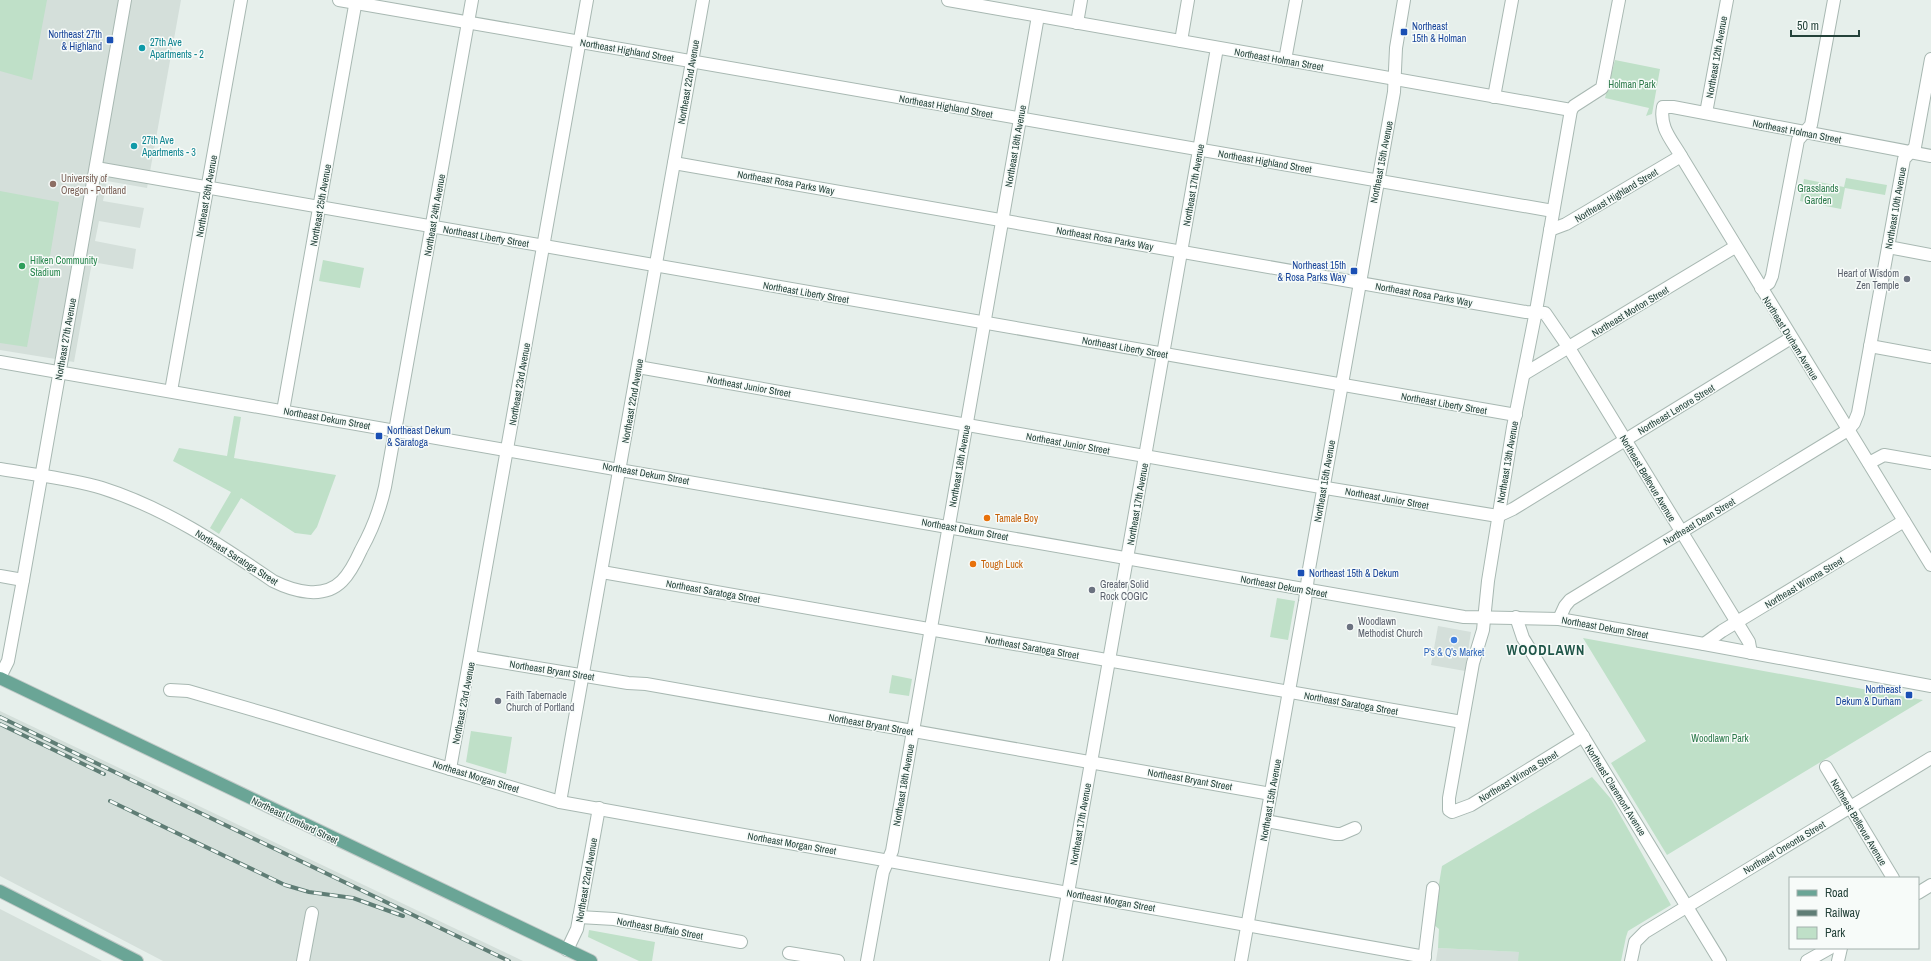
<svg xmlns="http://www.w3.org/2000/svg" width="1931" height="961" viewBox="0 0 1931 961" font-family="'Archivo Narrow',sans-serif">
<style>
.built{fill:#d4dfda}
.green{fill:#bfe0c8}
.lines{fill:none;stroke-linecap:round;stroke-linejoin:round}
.minor-casing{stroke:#a8b8b2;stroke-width:14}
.major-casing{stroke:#c2cac8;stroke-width:14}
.minor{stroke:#fff;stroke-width:12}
.major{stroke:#6aa596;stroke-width:12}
.rail-casing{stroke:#5f7d75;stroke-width:4}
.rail{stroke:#f7fbf9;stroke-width:2.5;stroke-dasharray:8;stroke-linecap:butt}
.transit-dot{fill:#1a4fb4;stroke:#f7fbf9;stroke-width:1.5}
.culture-dot{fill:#0f9aa8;stroke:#f7fbf9;stroke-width:1.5}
.education-dot{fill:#8d6e63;stroke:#f7fbf9;stroke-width:1.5}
.leisure-dot{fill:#2e9e5b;stroke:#f7fbf9;stroke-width:1.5}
.worship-dot{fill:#6b7280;stroke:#f7fbf9;stroke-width:1.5}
.food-dot{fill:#e8710a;stroke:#f7fbf9;stroke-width:1.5}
.shop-dot{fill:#3f7fe0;stroke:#f7fbf9;stroke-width:1.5}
.labels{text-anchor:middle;stroke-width:3;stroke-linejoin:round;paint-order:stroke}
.transit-label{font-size:10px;fill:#164399;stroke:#f7fbf9;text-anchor:start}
.culture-label{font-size:10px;fill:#0d838f;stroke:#f7fbf9;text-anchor:start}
.street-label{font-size:10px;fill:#24423a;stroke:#f7fbf9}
.park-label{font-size:10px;fill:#2d7a4b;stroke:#f7fbf9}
.education-label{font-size:10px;fill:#785e54;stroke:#f7fbf9;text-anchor:start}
.leisure-label{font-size:10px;fill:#27864d;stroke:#f7fbf9;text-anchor:start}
.worship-label{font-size:10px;fill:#5b616d;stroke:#f7fbf9;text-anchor:start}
.food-label{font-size:10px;fill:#c56008;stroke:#f7fbf9;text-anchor:start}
.shop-label{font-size:10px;fill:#366cbe;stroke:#f7fbf9}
.district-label{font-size:14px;font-weight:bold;letter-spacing:1px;fill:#1f5548;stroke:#f7fbf9}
</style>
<rect width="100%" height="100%" fill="#e6efeb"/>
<g class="built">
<path d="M0 0H181L147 188 107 181 103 201 144 208 140 228 99 221 95 241 136 249 133 269 92 262 74 362 0 350Z"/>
<path d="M1438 626 1471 632 1465 671 1431 665Z"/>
<path d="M0 711 523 961H163L0 876Z"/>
<path d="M0 909 102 961H0Z"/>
<path d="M1438 948 1520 952 1539 961H1436Z"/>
</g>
<g class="green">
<path d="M0 0H47L32 80 0 71Z"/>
<path d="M1615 60 1660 69 1652 114 1646 116 1649 108 1605 98Z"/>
<path d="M1846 178 1887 185 1885 195 1845 188 1841 209 1800 201 1804 179 1844 187Z"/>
<path d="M0 191 59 202 49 262 41 270 27 347 0 343Z"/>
<path d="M323 260 364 268 360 288 319 281Z"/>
<path d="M234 416 241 417 234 458 336 475 317 527 311 535 295 533 241 498 219 534 210 528 231 492 173 461 179 448 227 456Z"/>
<path d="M1277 598 1295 601 1288 640 1270 637Z"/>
<path d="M1583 638 1923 700 1667 855 1611 763 1646 741Z"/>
<path d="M892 675 912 679 909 696 889 693Z"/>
<path d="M471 731 512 737 506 774 466 762Z"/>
<path d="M1592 777 1611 799 1671 905 1628 931 1626 937 1621 961H1518L1519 952 1438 948 1439 929 1434 925 1433 919 1442 866Z"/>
<path d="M589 930 655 942 652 961H639L588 937Z"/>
</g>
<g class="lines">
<defs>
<g id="minor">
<path d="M339 0 1553 211"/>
<path d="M948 0 1571 110 1574 106 1602 88 1619 0"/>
<path d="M1077 23 1081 0"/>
<path d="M1181 41 1188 0"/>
<path d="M1285 60 1296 0"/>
<path d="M1494 97 1512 0"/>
<path d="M1571 110 1536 311 1513 427 1488 581 1483 630 1473 663 1449 798V810L1452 812 1471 805 1583 736"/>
<path d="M1706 113 1727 0"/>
<path d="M1931 156 1673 107H1663C1659 127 1671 139 1681 156L1931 565"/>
<path d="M674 163 1526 312 1545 313 1569 348 1749 642 1751 653"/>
<path d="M96 168 1516 415"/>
<path d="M1550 230 1566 224 1681 156"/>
<path d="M1888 247 1931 255"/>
<path d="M1761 288 1769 283 1772 276 1798 140 1811 125 1834 0"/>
<path d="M1870 346 1931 357"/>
<path d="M0 362 1464 617 1559 619 1704 644 1931 686"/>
<path d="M638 367 1332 489 1498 516 1513 509 1791 338"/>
<path d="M1524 374 1735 247"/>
<path d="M171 391 241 0"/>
<path d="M283 411 356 0"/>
<path d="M1869 463 1884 455 1931 463"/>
<path d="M0 469C34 475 69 478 102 488 165 508 219 544 273 581 293 591 323 600 342 581 350 573 356 561 361 550 372 530 380 510 385 487L472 0"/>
<path d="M602 572 1462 722"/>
<path d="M0 576 23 580"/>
<path d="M1516 617 1523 638 1720 961"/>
<path d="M1559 619 1565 606 1570 600 1848 430 1854 423 1858 413 1904 159 1915 147 1931 59"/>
<path d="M1704 644 1722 631 1904 521"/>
<path d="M471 657 628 683 646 684 1271 794"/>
<path d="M0 677 8 661 23 580 125 0"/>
<path d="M170 690 188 691 274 716 560 802 1425 957"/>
<path d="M1826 767 1893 878"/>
<path d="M450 769 587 0"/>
<path d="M560 802 703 0"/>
<path d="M1266 821 1336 834H1341L1355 828"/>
<path d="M1918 893 1931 885"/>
<path d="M579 917 614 919 741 942"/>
<path d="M567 950 577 929 599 808"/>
<path d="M789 953 838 961"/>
<path d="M303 961 312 913"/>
<path d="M867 961 883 872 892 851 1038 16"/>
<path d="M1056 961 1217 48"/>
<path d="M1241 961 1305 601 1309 569 1394 92 1396 48 1404 0"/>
<path d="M1424 961 1433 888"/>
<path d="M1631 961 1635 942 1645 932 1931 758"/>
<path d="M1807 961 1830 948"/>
<path d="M1838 961 1841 948"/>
</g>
<g id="major">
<path d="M0 678 591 961"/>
<path d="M0 891 137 961"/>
</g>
</defs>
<use href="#minor" class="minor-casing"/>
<use href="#major" class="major-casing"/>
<use href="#minor" class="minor"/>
<use href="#major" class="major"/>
<defs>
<g id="rail">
<path d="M0 717 509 961"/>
<path d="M0 724 104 774"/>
<path d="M110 801 285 885 309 892 353 898 403 916"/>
</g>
</defs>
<use href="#rail" class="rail-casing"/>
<use href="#rail" class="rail"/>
</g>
<g class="transit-dot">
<rect x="1400" y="28" width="8" height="8" rx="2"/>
<rect x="106" y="36" width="8" height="8" rx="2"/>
<rect x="1350" y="267" width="8" height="8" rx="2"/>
<rect x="375" y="432" width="8" height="8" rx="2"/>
<rect x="1297" y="569" width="8" height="8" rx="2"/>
<rect x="1905" y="691" width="8" height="8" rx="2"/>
</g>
<g class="culture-dot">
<circle cx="142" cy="48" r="4"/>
<circle cx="134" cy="146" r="4"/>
</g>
<circle class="education-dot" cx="53" cy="184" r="4"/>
<circle class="leisure-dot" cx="22" cy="266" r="4"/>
<g class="worship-dot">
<circle cx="1907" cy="279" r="4"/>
<circle cx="1092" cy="590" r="4"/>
<circle cx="1350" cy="627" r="4"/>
<circle cx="498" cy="701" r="4"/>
</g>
<g class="food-dot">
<circle cx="987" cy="518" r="4"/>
<circle cx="973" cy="564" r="4"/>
</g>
<circle class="shop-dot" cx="1454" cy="640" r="4"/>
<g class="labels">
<g class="transit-label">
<text x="1412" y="30">Northeast<tspan x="1412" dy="12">15th &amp; Holman</tspan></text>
<text x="102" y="38" text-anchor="end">Northeast 27th<tspan x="102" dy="12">&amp; Highland</tspan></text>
<text x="1346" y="269" text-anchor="end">Northeast 15th<tspan x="1346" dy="12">&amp; Rosa Parks Way</tspan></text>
<text x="387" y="434">Northeast Dekum<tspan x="387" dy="12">&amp; Saratoga</tspan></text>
<text x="1309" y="577">Northeast 15th &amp; Dekum</text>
<text x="1901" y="693" text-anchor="end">Northeast<tspan x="1901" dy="12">Dekum &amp; Durham</tspan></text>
</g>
<g class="culture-label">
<text x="150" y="46">27th Ave<tspan x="150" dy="12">Apartments - 2</tspan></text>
<text x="142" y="144">27th Ave<tspan x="142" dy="12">Apartments - 3</tspan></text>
</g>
<g class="street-label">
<text transform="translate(627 50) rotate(10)" y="4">Northeast Highland Street</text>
<text transform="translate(1716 57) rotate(-80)" y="4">Northeast 12th Avenue</text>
<text transform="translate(1279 59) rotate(10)" y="4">Northeast Holman Street</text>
<text transform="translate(688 82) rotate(-80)" y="4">Northeast 22nd Avenue</text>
<text transform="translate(946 106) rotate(10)" y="4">Northeast Highland Street</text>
<text transform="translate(1797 131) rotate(11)" y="4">Northeast Holman Street</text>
<text transform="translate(1015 146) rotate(-80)" y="4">Northeast 18th Avenue</text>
<text transform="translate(1265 161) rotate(10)" y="4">Northeast Highland Street</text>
<text transform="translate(1381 162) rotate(-79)" y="4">Northeast 15th Avenue</text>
<text transform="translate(786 182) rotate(10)" y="4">Northeast Rosa Parks Way</text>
<text transform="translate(1193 185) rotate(-80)" y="4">Northeast 17th Avenue</text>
<text transform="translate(1616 195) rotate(-31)" y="4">Northeast Highland Street</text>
<text transform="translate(206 196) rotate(-80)" y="4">Northeast 26th Avenue</text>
<text transform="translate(320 205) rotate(-80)" y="4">Northeast 25th Avenue</text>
<text transform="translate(1895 208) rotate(-80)" y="4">Northeast 10th Avenue</text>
<text transform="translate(434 215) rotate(-80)" y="4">Northeast 24th Avenue</text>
<text transform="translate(486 236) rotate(10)" y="4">Northeast Liberty Street</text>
<text transform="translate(1105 238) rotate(10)" y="4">Northeast Rosa Parks Way</text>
<text transform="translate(806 292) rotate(10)" y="4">Northeast Liberty Street</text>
<text transform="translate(1424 294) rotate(10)" y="4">Northeast Rosa Parks Way</text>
<text transform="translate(1630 311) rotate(-31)" y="4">Northeast Morton Street</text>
<text transform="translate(1791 338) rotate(58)" y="4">Northeast Durham Avenue</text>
<text transform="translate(65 339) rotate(-80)" y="4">Northeast 27th Avenue</text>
<text transform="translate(1125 347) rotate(10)" y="4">Northeast Liberty Street</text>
<text transform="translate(519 384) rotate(-80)" y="4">Northeast 23rd Avenue</text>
<text transform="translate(749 386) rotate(10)" y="4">Northeast Junior Street</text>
<text transform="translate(632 401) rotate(-80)" y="4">Northeast 22nd Avenue</text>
<text transform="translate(1444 403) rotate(10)" y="4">Northeast Liberty Street</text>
<text transform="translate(1676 409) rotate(-31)" y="4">Northeast Lenore Street</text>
<text transform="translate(327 418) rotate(10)" y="4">Northeast Dekum Street</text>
<text transform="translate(1068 443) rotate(10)" y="4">Northeast Junior Street</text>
<text transform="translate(1507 462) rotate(-80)" y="4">Northeast 13th Avenue</text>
<text transform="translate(959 466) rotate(-80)" y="4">Northeast 18th Avenue</text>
<text transform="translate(646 473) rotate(10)" y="4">Northeast Dekum Street</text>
<text transform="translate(1648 478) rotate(59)" y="4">Northeast Bellevue Avenue</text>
<text transform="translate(1324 481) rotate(-80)" y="4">Northeast 15th Avenue</text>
<text transform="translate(1387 498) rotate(10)" y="4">Northeast Junior Street</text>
<text transform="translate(1137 504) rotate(-80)" y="4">Northeast 17th Avenue</text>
<text transform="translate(1699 521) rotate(-31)" y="4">Northeast Dean Street</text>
<text transform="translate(965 529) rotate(10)" y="4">Northeast Dekum Street</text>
<text transform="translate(237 557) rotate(32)" y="4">Northeast Saratoga Street</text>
<text transform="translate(1804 582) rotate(-31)" y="4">Northeast Winona Street</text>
<text transform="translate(1284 586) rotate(10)" y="4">Northeast Dekum Street</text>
<text transform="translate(713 591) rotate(10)" y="4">Northeast Saratoga Street</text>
<text transform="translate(1605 627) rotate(10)" y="4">Northeast Dekum Street</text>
<text transform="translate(1032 647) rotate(10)" y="4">Northeast Saratoga Street</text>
<text transform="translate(552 670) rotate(9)" y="4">Northeast Bryant Street</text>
<text transform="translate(463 703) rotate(-79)" y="4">Northeast 23rd Avenue</text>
<text transform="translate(1351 703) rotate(10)" y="4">Northeast Saratoga Street</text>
<text transform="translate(871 724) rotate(10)" y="4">Northeast Bryant Street</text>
<text transform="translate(476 776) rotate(17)" y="4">Northeast Morgan Street</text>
<text transform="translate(1518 776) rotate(-31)" y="4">Northeast Winona Street</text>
<text transform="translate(1190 779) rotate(10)" y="4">Northeast Bryant Street</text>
<text transform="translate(903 785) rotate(-80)" y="4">Northeast 18th Avenue</text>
<text transform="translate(1616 790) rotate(58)" y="4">Northeast Claremont Avenue</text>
<text transform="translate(1270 800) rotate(-80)" y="4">Northeast 15th Avenue</text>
<text transform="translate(295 820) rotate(26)" y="4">Northeast Lombard Street</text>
<text transform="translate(1859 822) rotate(59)" y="4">Northeast Bellevue Avenue</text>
<text transform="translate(1080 824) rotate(-80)" y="4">Northeast 17th Avenue</text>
<text transform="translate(792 843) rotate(10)" y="4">Northeast Morgan Street</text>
<text transform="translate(1784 847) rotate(-31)" y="4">Northeast Oneonta Street</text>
<text transform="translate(586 880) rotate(-80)" y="4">Northeast 22nd Avenue</text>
<text transform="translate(1111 900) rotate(10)" y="4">Northeast Morgan Street</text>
<text transform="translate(660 928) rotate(10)" y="4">Northeast Buffalo Street</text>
</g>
<g class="park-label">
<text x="1632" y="88">Holman Park</text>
<text x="1818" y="192">Grasslands<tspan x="1818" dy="12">Garden</tspan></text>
<text x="1720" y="742">Woodlawn Park</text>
</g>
<g class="education-label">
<text x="61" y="182">University of<tspan x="61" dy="12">Oregon - Portland</tspan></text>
</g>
<g class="leisure-label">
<text x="30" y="264">Hilken Community<tspan x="30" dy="12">Stadium</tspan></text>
</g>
<g class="worship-label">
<text x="1899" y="277" text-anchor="end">Heart of Wisdom<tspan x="1899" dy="12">Zen Temple</tspan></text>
<text x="1100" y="588">Greater Solid<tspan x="1100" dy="12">Rock COGIC</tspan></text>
<text x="1358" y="625">Woodlawn<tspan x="1358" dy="12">Methodist Church</tspan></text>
<text x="506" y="699">Faith Tabernacle<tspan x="506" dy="12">Church of Portland</tspan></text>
</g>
<g class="food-label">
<text x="995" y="522">Tamale Boy</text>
<text x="981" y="568">Tough Luck</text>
</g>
<g class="shop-label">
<text x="1454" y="656">P's &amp; Q's Market</text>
</g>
<g class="district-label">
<text x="1546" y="655">WOODLAWN</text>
</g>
</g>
<rect x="1789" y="877" width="130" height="72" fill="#f7fbf9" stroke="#a3b1ad"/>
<rect x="1797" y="890" width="20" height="6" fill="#6aa596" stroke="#a3b1ad"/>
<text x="1825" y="897" font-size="12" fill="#24423a">Road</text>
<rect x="1797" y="910" width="20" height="6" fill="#5f7d75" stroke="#a3b1ad"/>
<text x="1825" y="917" font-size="12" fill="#24423a">Railway</text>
<rect x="1797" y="927" width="20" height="12" fill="#bfe0c8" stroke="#a3b1ad"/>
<text x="1825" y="937" font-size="12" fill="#24423a">Park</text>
<path d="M1791 30v6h68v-6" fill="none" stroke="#24423a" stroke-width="2"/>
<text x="1797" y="30" font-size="12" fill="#24423a" stroke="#f7fbf9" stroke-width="3" paint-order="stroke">50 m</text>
</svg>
